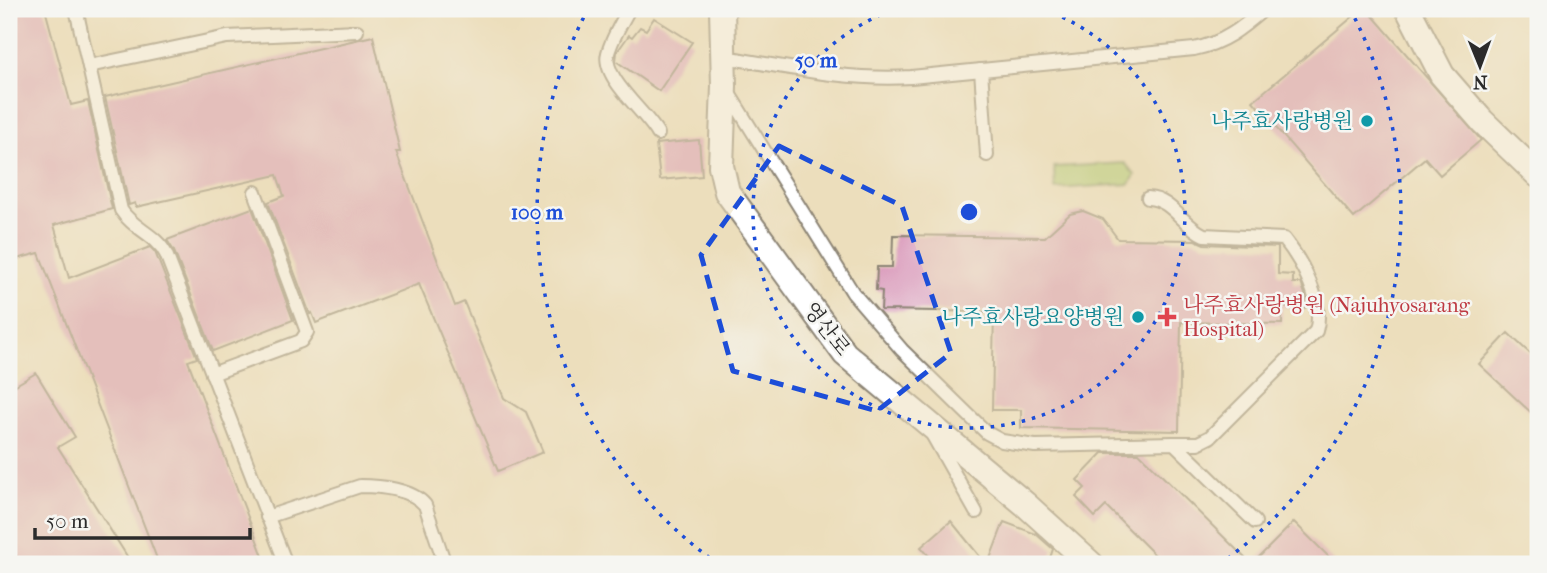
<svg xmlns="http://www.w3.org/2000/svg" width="1547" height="573" viewBox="0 0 1547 573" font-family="'IM FELL French Canon','Noto Serif KR',serif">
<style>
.green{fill:#adcb72;stroke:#6c7b4e;stroke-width:2}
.building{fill:#da9abb}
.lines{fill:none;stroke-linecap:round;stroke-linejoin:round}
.service-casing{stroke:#8c8474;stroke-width:16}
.minor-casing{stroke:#8c8474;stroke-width:28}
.service{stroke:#fff;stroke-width:12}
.minor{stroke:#fff;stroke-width:24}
.marked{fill:none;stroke:#1d4ed8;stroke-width:5;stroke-dasharray:14 9;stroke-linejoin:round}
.ring{fill:none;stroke:#1d4ed8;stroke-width:3.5;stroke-dasharray:3.5 7}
.culture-dot{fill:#0f9aa8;stroke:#f6f6f2;stroke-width:2.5}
.health-dot{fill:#e0444e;stroke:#f6f6f2;stroke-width:2.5}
.labels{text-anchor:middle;stroke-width:5;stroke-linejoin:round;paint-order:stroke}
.culture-label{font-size:21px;fill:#0d838f;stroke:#f6f6f2;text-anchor:end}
.health-label{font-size:21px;fill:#be3a42;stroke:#f6f6f2;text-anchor:start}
.street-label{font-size:21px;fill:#2b2b2b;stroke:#f6f6f2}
.centre{fill:#1d4ed8;stroke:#f6f6f2;stroke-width:3.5}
.ring-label{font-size:21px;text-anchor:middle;font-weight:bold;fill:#1d4ed8;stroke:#f6f6f2;stroke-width:5;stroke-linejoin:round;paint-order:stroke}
</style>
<rect width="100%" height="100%" fill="#f6f6f2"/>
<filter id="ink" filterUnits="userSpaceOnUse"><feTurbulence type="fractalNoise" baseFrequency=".0143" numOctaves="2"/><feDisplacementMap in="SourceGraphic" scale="14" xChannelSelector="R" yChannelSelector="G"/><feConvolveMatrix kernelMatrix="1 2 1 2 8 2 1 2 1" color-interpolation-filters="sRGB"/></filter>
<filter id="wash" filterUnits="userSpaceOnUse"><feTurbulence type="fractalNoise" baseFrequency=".00686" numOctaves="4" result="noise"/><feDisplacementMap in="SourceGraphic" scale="28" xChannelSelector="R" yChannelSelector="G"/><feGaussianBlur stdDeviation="1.57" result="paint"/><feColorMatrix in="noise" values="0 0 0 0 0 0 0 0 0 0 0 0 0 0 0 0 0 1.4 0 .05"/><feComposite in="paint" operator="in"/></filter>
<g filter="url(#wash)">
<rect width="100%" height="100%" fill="#ecdebc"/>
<path class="green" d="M1125 163 1135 175 1130 184 1055 189 1054 167Z"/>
<g id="blocks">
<g class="building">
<path d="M9 9H45L71 105 88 101 112 209 54 225 69 278 150 247 155 252 197 358 188 361 266 564H159L39 253 9 261Z"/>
<path d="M1362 9H1367L1481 140 1440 175 1425 158 1354 218 1253 101Z"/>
<path d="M654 18 692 42 659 91 616 61 617 52 629 35 632 37 640 27 646 30Z"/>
<path d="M373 36 400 152H396L455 306 464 302 504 398 526 412 543 452 498 471 419 284 316 323 312 313 310 314 268 202 284 196 277 175 136 207 135 203 129 205 105 97Z"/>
<path d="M699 140 702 176 660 180 656 144Z"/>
<path d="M252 208 293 320 213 351 174 251 167 240Z"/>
<path d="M1083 211 1103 219 1118 239 1195 240 1204 244 1278 247V274L1293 275V283H1301L1306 297 1305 308 1282 307V324L1181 322 1179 431 1021 428V410H992L994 312 881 310 882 291 876 290 877 267H892L893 235 1045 237 1070 214Z"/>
<path d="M1508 333 1538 361V419L1479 364Z"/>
<path d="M36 373 75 437 58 447 132 564H21L9 544V389Z"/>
<path d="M1103 453H1139L1251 564H1164L1106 506 1095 517 1076 497 1085 488 1077 480Z"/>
<path d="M951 521 986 564H936L921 547Z"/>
<path d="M1004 522 1036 534 1053 549 1048 564H988Z"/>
<path d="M1294 522 1336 564H1252Z"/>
</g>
</g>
</g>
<g filter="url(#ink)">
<use href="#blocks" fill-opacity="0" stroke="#8c8474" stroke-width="2"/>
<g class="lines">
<defs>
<g id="service">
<path d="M76 9 121 210C133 229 156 234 166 254L286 564"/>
<path d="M629 9C622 22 612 38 608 53 601 78 647 113 658 134"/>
<path d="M724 57C786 67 848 81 911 77L1194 49C1224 43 1242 28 1264 9"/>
<path d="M89 66 227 37 357 31"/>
<path d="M981 70 987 155"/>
<path d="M728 92 853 293 902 350 987 433 1002 441 1035 446 1174 443 1255 522"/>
<path d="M1148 198C1172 199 1183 226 1204 235L1284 239C1301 260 1325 303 1316 331L1210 437 1198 443H1174"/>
<path d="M212 374 301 341 307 332 255 192"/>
<path d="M933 436 976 512"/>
<path d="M267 517 360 486C380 486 412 489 425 505L445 564"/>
</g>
<g id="minor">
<path d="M722 9 724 86 721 166 727 192 845 354 1025 504 1091 564"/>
<path d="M1408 9 1442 75 1482 121 1538 175"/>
</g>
</defs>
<use href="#service" class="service-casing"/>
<use href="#minor" class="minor-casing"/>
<use href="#service" class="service"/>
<use href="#minor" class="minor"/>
</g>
</g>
<path d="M0 0H1547V573H0ZM779 146 902 206 951 353 877 411 733 371 701 255Z" fill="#ecdebc" fill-opacity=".55" fill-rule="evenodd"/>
<path class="marked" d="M779 146 902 206 951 353 877 411 733 371 701 255Z"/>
<g class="ring">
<path d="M1043 9A216 216 0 1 1 895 9"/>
<path d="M718 564A432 432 0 0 1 588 9M1350 9A432 432 0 0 1 1220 564"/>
</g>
<g class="culture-dot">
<circle cx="1367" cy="121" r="7"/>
<circle cx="1138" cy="317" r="7"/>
</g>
<path class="health-dot" d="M1163.5 306.5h7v7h7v7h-7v7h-7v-7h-7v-7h7z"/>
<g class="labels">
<g class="culture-label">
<text x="1353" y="128">나주효사랑병원</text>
<text x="1124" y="324">나주효사랑요양병원</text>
</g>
<g class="health-label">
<text x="1183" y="312">나주효사랑병원 (Najuhyosarang<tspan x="1183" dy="24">Hospital)</tspan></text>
</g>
<g class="street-label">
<text transform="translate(827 329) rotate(52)" y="7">영산로</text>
</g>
</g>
<circle cx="969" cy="212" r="10" class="centre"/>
<g class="ring-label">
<text x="816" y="67">50 m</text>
<text x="537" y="219">100 m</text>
</g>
<rect width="1547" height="573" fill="none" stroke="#f6f6f2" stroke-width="35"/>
<g transform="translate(1480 66) rotate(179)" stroke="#f6f6f2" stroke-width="5" paint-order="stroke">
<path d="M0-5L12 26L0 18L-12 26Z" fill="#2b2b2b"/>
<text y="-10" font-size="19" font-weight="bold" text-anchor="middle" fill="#2b2b2b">N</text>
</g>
<path d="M35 528v10h215v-10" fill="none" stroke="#2b2b2b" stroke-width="3.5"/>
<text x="46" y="528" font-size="21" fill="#2b2b2b" stroke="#f6f6f2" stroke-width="5" paint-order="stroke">50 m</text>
</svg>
